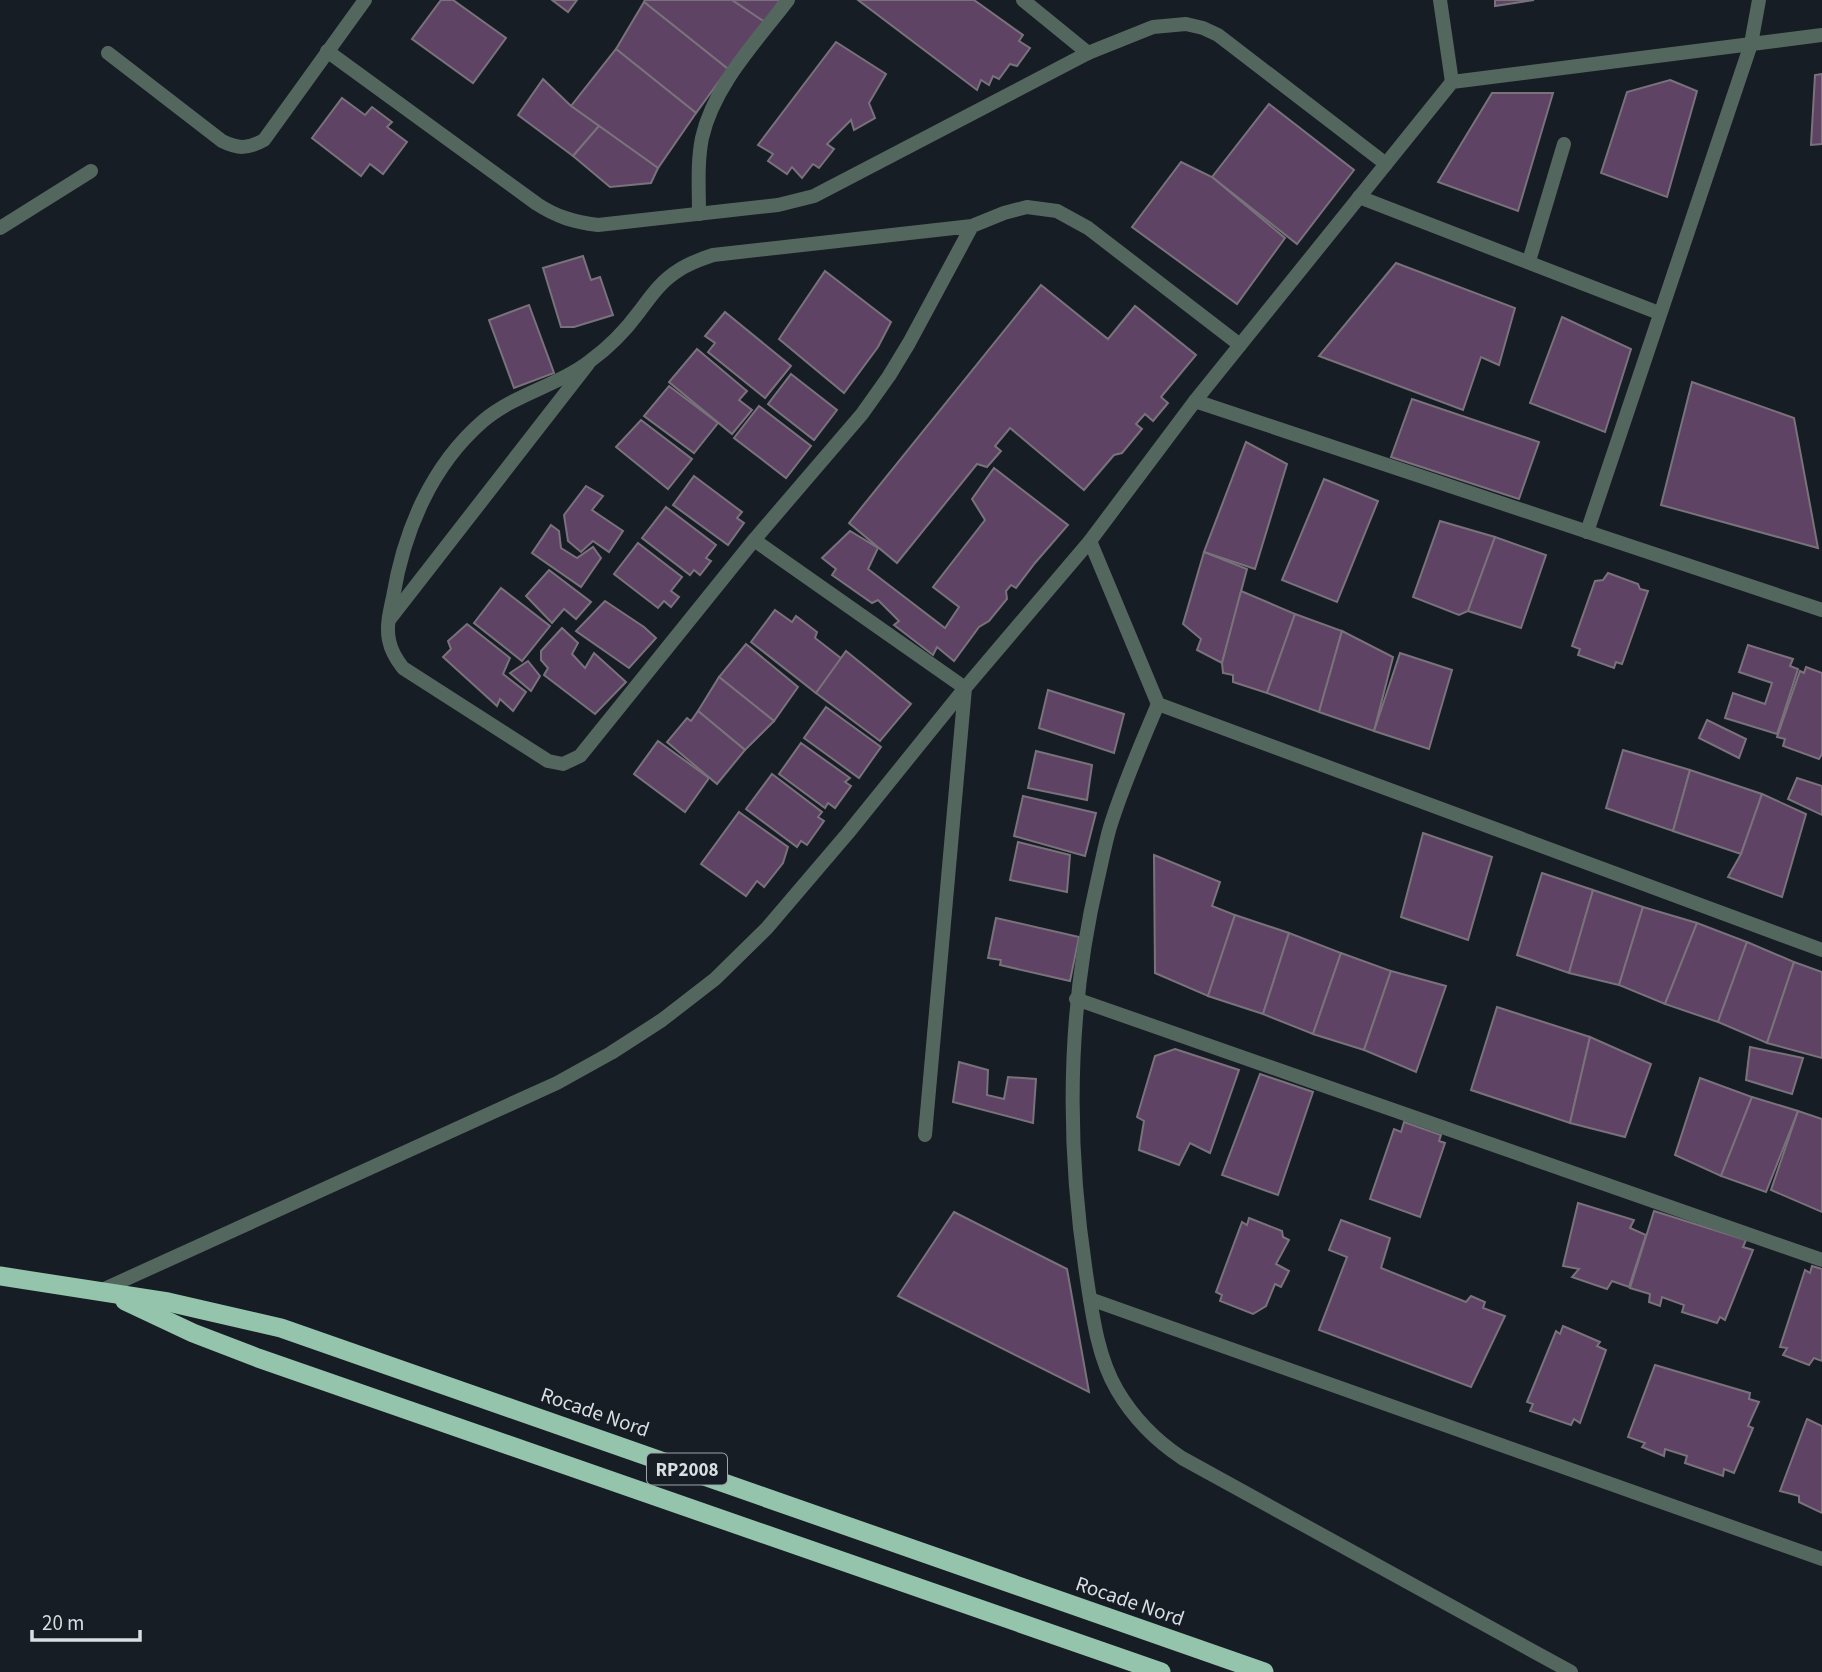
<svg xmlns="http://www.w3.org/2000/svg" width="1822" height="1672" viewBox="0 0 1822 1672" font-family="'Source Sans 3',sans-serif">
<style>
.building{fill:#5e4364;stroke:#79727b;stroke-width:2}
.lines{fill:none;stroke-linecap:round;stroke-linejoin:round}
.service{stroke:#54675e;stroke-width:14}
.minor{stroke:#54675e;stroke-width:14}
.trunk{stroke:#95c4ad;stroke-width:19}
.labels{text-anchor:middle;stroke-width:5;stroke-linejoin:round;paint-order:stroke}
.shield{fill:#161d24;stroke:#9ea4aa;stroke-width:2}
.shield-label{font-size:19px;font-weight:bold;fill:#d9dee3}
.street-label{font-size:21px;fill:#d9dee3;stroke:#161d24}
</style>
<rect width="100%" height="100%" fill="#161d24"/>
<g class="building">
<path d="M441 0H453L506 38 473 83 412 39Z"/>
<path d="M552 0H577L568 12Z"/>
<path d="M645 0H732L765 22 728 69 644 2Z"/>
<path d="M732 0H780L765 22Z"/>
<path d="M858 0H974L1023 35 1019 41 1030 48 1017 66 1010 64 999 79 993 76 989 85 981 80 977 90Z"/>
<path d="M1495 0H1534L1495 6Z"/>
<path d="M644 2 728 69 696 113 616 49Z"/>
<path d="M836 42 886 74 869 103 875 118 854 130 851 120 827 144 834 149 819 168 813 164 802 178 792 167 787 174 768 161 773 154 758 145Z"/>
<path d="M616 49 696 113 658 168 571 106Z"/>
<path d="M1822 74V144L1811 145 1815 75Z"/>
<path d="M543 79 571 106 599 126 573 156 518 115Z"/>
<path d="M1670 80 1697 91 1667 197 1601 173 1627 92Z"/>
<path d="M1492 93H1553L1518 211 1438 182Z"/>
<path d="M342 98 365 115 372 107 392 122 387 127 407 142 383 174 370 164 361 176 312 138Z"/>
<path d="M1269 104 1354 170 1297 244 1212 177Z"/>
<path d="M599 126 658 168 651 183 610 187 573 156Z"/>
<path d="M1181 162 1212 177 1285 238 1237 304 1132 227Z"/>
<path d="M583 256 591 280 600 277 613 315 574 327H561L543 268Z"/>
<path d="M1396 263 1515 308 1499 365 1481 357 1463 410 1319 356Z"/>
<path d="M825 271 891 322 878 347 844 393 779 339Z"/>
<path d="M1041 285 1108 339 1135 306 1196 355 1161 397 1168 403 1153 421 1145 414 1136 424 1142 429 1122 453 1114 455 1084 490 1010 428 995 446 1001 451 987 467 977 464 897 563 849 523Z"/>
<path d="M529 305 554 373 514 388 489 320Z"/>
<path d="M725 312 791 366 765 398 708 352 715 343 705 336Z"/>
<path d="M1562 317 1631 349 1605 432 1530 403Z"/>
<path d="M697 349 747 391 739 400 752 410 732 434 669 382Z"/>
<path d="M791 374 837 410 814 440 768 404Z"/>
<path d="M1692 382 1794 418 1818 548 1661 505Z"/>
<path d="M669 386 718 423 694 453 644 416Z"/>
<path d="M1412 399 1539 442 1519 499 1391 457Z"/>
<path d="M759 406 811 446 786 478 734 438Z"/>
<path d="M641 420 692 459 668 489 616 447Z"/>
<path d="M1246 442 1287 464 1255 569 1204 552Z"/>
<path d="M994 468 1068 525 1035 563 1016 588 1011 585 1006 591 1007 599 989 621 979 627 954 661 937 647 933 655 894 625 899 621 878 600 872 603 832 575 836 569 822 558 850 531 878 548 868 569 945 628 959 607 933 587 985 520 972 499Z"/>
<path d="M694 476 742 512 737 518 744 523 728 545 673 505Z"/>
<path d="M1324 479 1378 501 1337 602 1282 580Z"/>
<path d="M586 486 603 496 592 510 623 531 609 552 593 541 581 552 568 541 564 515Z"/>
<path d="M666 507 716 545 706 558 711 561 700 575 694 570 690 575 642 538Z"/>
<path d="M1440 521 1495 537 1468 611 1459 615 1413 597Z"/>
<path d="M551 525 559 531 561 548 577 558 593 547 601 558 581 587 532 553Z"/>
<path d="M1495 537 1546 555 1521 628 1468 611Z"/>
<path d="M638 543 682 577 671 591 679 597 671 607 664 601 658 608 614 574Z"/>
<path d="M1204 552 1247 569 1222 663 1197 650 1201 639 1183 624Z"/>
<path d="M549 570 591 602 576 619 564 609 552 623 526 596Z"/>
<path d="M1608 573 1638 584 1640 589 1648 591 1622 664 1616 662 1614 668 1578 655 1580 649 1572 646 1595 581 1603 580Z"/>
<path d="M501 588 550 626 522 661 474 623Z"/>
<path d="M1241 591 1295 614 1267 693 1233 682V675L1223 673 1222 663Z"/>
<path d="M605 601 644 627 656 638 629 668 576 631Z"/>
<path d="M775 610 792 622 796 616 817 632 815 638 842 659 816 693 751 642Z"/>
<path d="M1295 614 1342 631 1319 712 1267 693Z"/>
<path d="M467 624 510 658 503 674 526 692 513 711 500 699 497 706 443 657 451 649 448 641Z"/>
<path d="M562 628 578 643 572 654 585 668 594 653 626 682 595 714 544 675 548 668 541 660V651Z"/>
<path d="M1342 631 1393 657 1374 731 1319 712Z"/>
<path d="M746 644 798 687 774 721 719 677Z"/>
<path d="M1748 645 1793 659 1790 666 1798 669 1777 734 1725 718 1733 693 1765 704 1772 683 1739 672Z"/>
<path d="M846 651 911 704 880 741 816 693Z"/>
<path d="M1400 653 1452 670 1429 749 1374 731Z"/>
<path d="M528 661 540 676 531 691 510 673Z"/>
<path d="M1806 667 1822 673V754L1819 759 1783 746 1785 739 1777 737 1800 671 1804 673Z"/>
<path d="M719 677 774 721 745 750 698 711Z"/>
<path d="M1048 690 1124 714 1114 753 1039 728Z"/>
<path d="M826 707 881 747 859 778 804 738Z"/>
<path d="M698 711 745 750 717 784 667 742 687 718 691 721Z"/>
<path d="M1707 720 1746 739 1739 758 1699 738Z"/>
<path d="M658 741 709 778 685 812 634 774Z"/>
<path d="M801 743 850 778 845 782 851 786 835 808 828 803 825 808 779 774Z"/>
<path d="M1623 750 1690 770 1673 831 1606 808Z"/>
<path d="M1036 751 1092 765 1087 800 1028 788Z"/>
<path d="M1690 770 1762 794 1741 854 1673 831Z"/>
<path d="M772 774 822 812 818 817 824 821 807 845 801 841 797 847 746 809Z"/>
<path d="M1797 778 1822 786V815L1788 799Z"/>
<path d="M1762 794 1806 814 1782 897 1728 877 1741 854Z"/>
<path d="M1023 796 1096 813 1085 856 1014 836Z"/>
<path d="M739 812 788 847 783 863 764 887 757 881 746 896 701 864Z"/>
<path d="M1423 833 1492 857 1468 940 1401 917Z"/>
<path d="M1018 842 1070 855 1067 892 1010 880Z"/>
<path d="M1154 855 1220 882 1212 906 1235 915 1208 996 1155 973Z"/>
<path d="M1542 873 1593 890 1569 973 1517 955Z"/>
<path d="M1593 890 1643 907 1619 985 1569 973Z"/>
<path d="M1643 907 1697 923 1665 1004 1619 985Z"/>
<path d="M1235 915 1289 933 1263 1014 1208 996Z"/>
<path d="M996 918 1079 937 1070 981 1000 965 1001 960 988 958Z"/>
<path d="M1697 923 1747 942 1718 1022 1665 1004Z"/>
<path d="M1289 933 1341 953 1313 1034 1263 1014Z"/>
<path d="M1747 942 1794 962 1767 1043 1718 1022Z"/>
<path d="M1341 953 1391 971 1364 1050 1313 1034Z"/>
<path d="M1794 962 1822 972V1058L1767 1043Z"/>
<path d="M1391 971 1446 986 1416 1072 1364 1050Z"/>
<path d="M1497 1007 1590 1037 1570 1123 1471 1090Z"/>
<path d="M1590 1037 1651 1064 1625 1137 1570 1123Z"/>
<path d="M1750 1047 1803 1058 1792 1094 1746 1080Z"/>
<path d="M1175 1049 1239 1070 1210 1153 1190 1143 1179 1165 1139 1150 1144 1121 1137 1117 1155 1056Z"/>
<path d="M959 1062 988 1070 987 1095 1004 1099 1008 1077 1036 1079 1033 1123 953 1102Z"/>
<path d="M1260 1074 1313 1092 1278 1195 1222 1175Z"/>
<path d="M1700 1078 1752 1097 1721 1176 1675 1155Z"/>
<path d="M1752 1097 1798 1111 1766 1192 1721 1176Z"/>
<path d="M1798 1111 1822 1119V1212L1771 1190Z"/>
<path d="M1404 1122 1441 1135 1439 1141 1445 1143 1420 1217 1370 1199 1394 1129 1401 1132Z"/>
<path d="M1578 1203 1634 1220 1630 1228 1646 1235 1629 1287 1612 1281 1607 1289 1572 1277 1579 1269 1563 1266Z"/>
<path d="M1654 1211 1746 1240 1743 1247 1753 1250 1725 1320 1720 1317 1717 1323 1682 1312 1684 1305 1662 1297 1660 1306 1649 1302 1650 1294 1630 1288Z"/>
<path d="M954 1212 1067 1269 1089 1392 898 1296Z"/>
<path d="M1249 1218 1282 1231 1283 1237 1289 1240 1276 1264 1289 1271 1281 1287 1275 1284 1266 1306 1253 1314 1220 1301 1222 1295 1216 1292 1242 1222 1247 1225Z"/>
<path d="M1341 1220 1390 1238 1381 1268 1466 1302 1471 1296 1485 1302 1483 1308 1505 1316 1471 1387 1319 1330 1347 1257 1329 1250Z"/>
<path d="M1812 1266 1822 1269V1361L1814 1358 1809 1365 1783 1355 1787 1348 1780 1347 1805 1270 1810 1273Z"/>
<path d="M1563 1326 1600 1342 1597 1346 1606 1350 1580 1423 1574 1419 1571 1425 1530 1411 1533 1404 1527 1402 1556 1331 1560 1334Z"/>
<path d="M1655 1365 1750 1393 1749 1399 1759 1402 1748 1426 1753 1428 1734 1473 1724 1469 1723 1476 1685 1463 1687 1456 1665 1449 1664 1456 1642 1447 1645 1443 1628 1437Z"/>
<path d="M1807 1419 1822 1426V1513L1799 1502V1496L1780 1491Z"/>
</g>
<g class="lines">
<g class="service">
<path d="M1529 261 1564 144"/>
<path d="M389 620 588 364"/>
</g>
<g class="minor">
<path d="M1023 0 1088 53"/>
<path d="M1440 0 1452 82"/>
<path d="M327 51 537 204C557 217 574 222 598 225L778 205 814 196 1088 53 1153 27 1186 24 1203 28 1218 35 1386 164"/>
<path d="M108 53 222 141C238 149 248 149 264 140L365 0"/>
<path d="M1359 197 1659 313"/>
<path d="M699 214C699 188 697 163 702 138 714 85 756 42 788 0"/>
<path d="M972 226 909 343 889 376 862 414 754 540 580 756 563 764 548 761 403 668C396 659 391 651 389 640 386 626 390 611 393 597 404 531 431 466 483 421 515 394 557 386 590 361 608 348 625 331 639 312 651 296 661 281 679 270 689 263 701 259 713 255L972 226 1004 213 1027 207 1057 211 1088 228 1240 345"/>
<path d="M0 228 91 171"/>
<path d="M1195 401 1822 610"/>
<path d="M1587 532 1751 44 1759 0"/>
<path d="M754 540 965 688 925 1135"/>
<path d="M1090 541 1158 704 1822 950"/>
<path d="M1158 704C1141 744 1123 785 1110 827 1105 844 1102 861 1098 878 1067 1009 1066 1141 1086 1273 1092 1312 1097 1356 1117 1390 1134 1419 1155 1440 1182 1458L1571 1672"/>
<path d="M1076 999 1822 1260"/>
<path d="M102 1290 557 1083 611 1053 662 1020 715 979 767 928 848 833 965 688 1090 541 1195 401 1452 82 1822 35"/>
<path d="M1090 1299 1822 1559"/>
</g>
<g class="trunk">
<path d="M0 1276 168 1302 281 1328 1264 1672"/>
<path d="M125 1301 193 1333 258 1358 1161 1672"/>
</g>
</g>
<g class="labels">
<rect class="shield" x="647" y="1453.5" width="80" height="31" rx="5"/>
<g class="shield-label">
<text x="687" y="1476">RP2008</text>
</g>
<g class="street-label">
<text transform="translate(595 1412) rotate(19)" y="7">Rocade Nord</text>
<text transform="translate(1130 1601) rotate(19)" y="7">Rocade Nord</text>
</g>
</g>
<path d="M32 1630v10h108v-10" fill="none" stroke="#d9dee3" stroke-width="3.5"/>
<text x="42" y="1630" font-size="21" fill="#d9dee3" stroke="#161d24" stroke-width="5" paint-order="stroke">20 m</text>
</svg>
